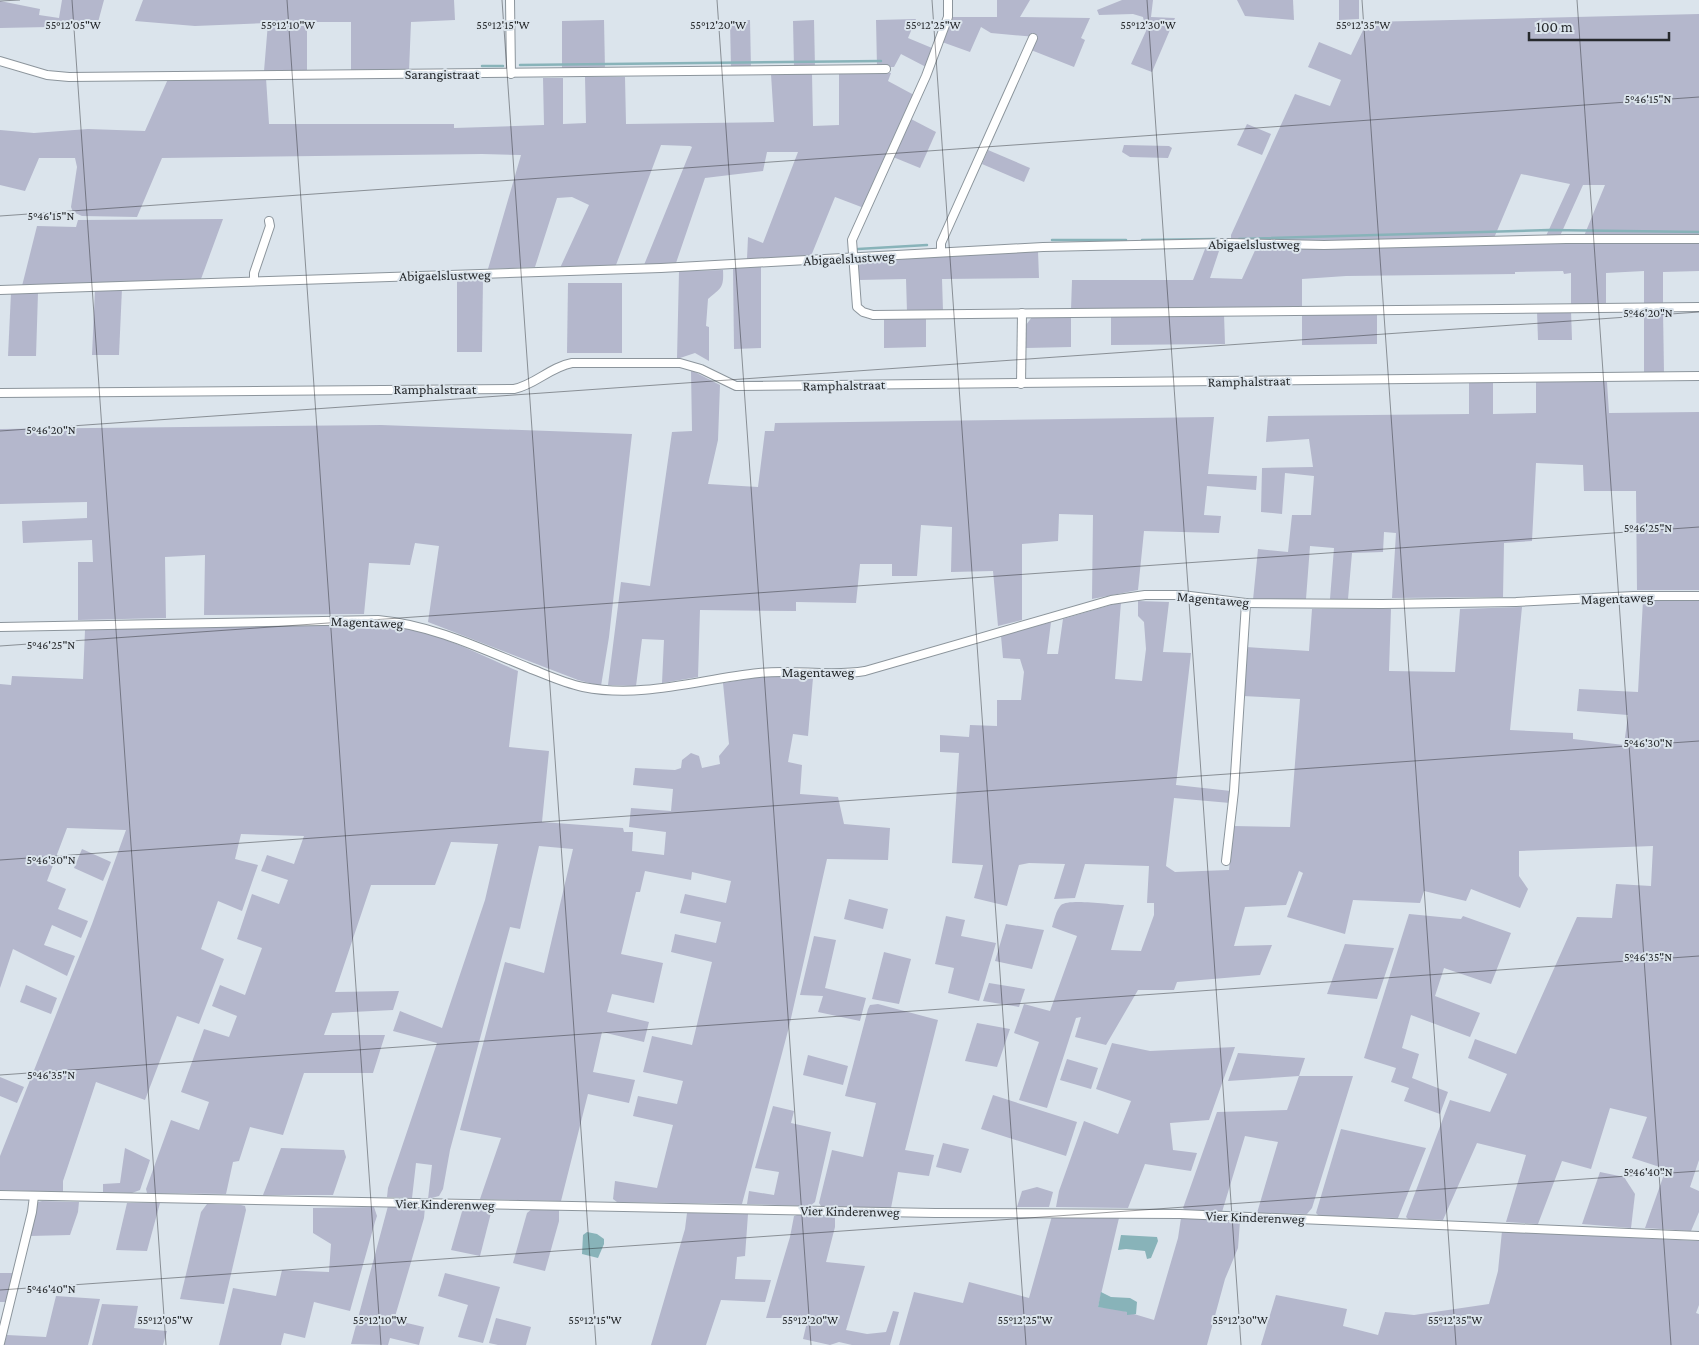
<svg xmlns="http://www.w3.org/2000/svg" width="1699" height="1345" viewBox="0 0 1699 1345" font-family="'Crimson Pro',serif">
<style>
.green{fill:#b4b7cc}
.water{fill:#88b3b9}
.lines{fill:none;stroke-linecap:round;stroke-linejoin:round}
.stream{stroke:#88b3b9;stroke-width:2.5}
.minor-casing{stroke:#8c959c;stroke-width:10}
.minor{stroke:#fff;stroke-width:8}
.ticks{fill:none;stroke:#26292c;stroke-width:1;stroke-opacity:0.45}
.labels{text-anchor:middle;stroke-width:4;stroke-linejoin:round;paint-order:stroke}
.street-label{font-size:14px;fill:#26292c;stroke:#dbe4ec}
.ticks-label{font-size:12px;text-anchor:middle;fill:#26292c;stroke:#dbe4ec;stroke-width:4;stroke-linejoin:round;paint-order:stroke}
</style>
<rect width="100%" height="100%" fill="#dbe4ec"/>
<g class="green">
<path d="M62 0H104L97 26 0 28V1L40 9 39 15 59 18Z"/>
<path d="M143 0H454L455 20 411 22 409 71H351V22H307V71H264L268 23 195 26 135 21Z"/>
<path d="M997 0H1030L1020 17 1090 18 1081 38 1085 40 1074 67 1031 50 1036 37 991 33 981 27 970 52 942 42 953 17H997Z"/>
<path d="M1122 0H1153L1151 17 1175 18 1152 72 1131 64 1146 31 1143 17 1133 14 1099 15 1097 10Z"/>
<path d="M1237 0H1293L1294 20 1245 16Z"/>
<path d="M1339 0H1359V19L1339 20Z"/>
<path d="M1699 14V237L1584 236 1605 185H1583L1560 236H1546L1570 184 1521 174 1494 238 1326 242 1231 241V235L1295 94 1330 106 1341 80 1308 67 1319 42 1351 55 1367 22Z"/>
<path d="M916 19 908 38 932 48 926 67 901 54 894 67H877L876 20Z"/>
<path d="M604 20 605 70 562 71V21Z"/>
<path d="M750 20 751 69H731L730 21Z"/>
<path d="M814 20 815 68H794L793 21Z"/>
<path d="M812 73 813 126 839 125V74L891 73 888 81 914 95 864 208 835 197 811 256 747 259 748 237 763 243 798 152H767L763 171 705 178 676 263 644 265 692 147 690 146 661 145 616 265 560 268 589 205 572 197 557 198 535 267 488 269 521 155 482 154 162 158 137 217 82 216 73 212 71 207 77 167 75 158H39L25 191 0 185V130L34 133 88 129 145 131 168 79 266 78 269 124H454V128L544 125 543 78H563V124L586 123 585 77H625L626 124 774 122 771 74Z"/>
<path d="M911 119 936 132 920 168 893 157Z"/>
<path d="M1247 124 1271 134 1262 155 1237 145Z"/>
<path d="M1124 145 1169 146 1172 148 1168 158 1130 157 1122 152Z"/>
<path d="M988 150 1030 168 1024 182 982 164Z"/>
<path d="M223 219 201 279 22 286 37 226 76 227 78 220Z"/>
<path d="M1554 242H1699V271L1663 272V304H1644V271L1606 273V304L1571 305V273L1564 274 1563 271 1515 272V274L1346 276 1302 279V308L1071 310 1072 280H1193L1205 249 1220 248 1210 278 1242 279 1257 246Z"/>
<path d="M1038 251 1039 278 942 279 943 311 907 312 906 279 859 280 858 259Z"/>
<path d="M761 267V348L734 349 733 268Z"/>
<path d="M723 270C724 288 721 288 708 299L706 326 709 327V361L695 353 677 359 679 271Z"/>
<path d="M457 278H483L482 352H457Z"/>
<path d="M568 283H622V353H567Z"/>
<path d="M122 288 119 355H92L95 289Z"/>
<path d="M38 292 36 356H8L11 293Z"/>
<path d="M1571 310 1572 340H1538L1537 311Z"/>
<path d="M1663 310 1664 373H1644V311Z"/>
<path d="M1224 314 1225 344 1111 345V315Z"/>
<path d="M1377 314V344L1302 345V315Z"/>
<path d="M1032 317H1071V347L1026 348V325Z"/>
<path d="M926 318V347L884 348V319Z"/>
<path d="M691 370 720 385 718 440 708 484 758 487 765 431H774L775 423 1214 417 1208 474 1257 476 1256 490 1207 486 1204 515 1221 516 1219 533 1144 531 1138 590 1092 599 1093 515 1059 514 1058 541 1022 544V620L998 626 993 571 951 572 952 527 921 525 917 576H892V564H860L856 603 796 602V611L700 610 698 677 662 683 664 640 642 639 636 686 608 685 621 582 650 586 672 432 692 431Z"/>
<path d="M1469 382 1493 383V414L1536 413V382H1607L1609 413 1699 412V590H1637L1636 491H1584L1583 465 1536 463 1532 541 1504 543 1503 597 1392 598 1396 533 1384 532 1383 552 1352 553 1348 599H1330L1334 548 1310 546 1306 599 1253 600 1258 549 1288 552 1292 515H1311L1314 476 1285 473 1282 514 1261 512 1262 468 1313 467 1309 439 1266 442 1268 416 1469 414Z"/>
<path d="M381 425 632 434 609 637 601 686 578 680 428 622 439 546 415 543 410 565 369 563 364 614 204 615 205 555 165 557 166 618 78 620V562H93L92 540 23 543 22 521 87 518V502L0 504V429Z"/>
<path d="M1643 600H1699V1160L1690 1187 1699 1191V1212L1691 1231 1645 1228 1666 1169 1632 1158 1647 1117 1610 1108 1591 1169 1562 1161 1538 1224 1506 1222 1526 1155 1477 1143 1443 1220 1408 1219 1406 1217 1450 1100 1490 1112 1507 1074 1468 1058 1475 1039 1516 1054 1577 917 1612 918 1616 884 1651 886 1653 846 1519 851V876L1528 889 1520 908 1471 889 1466 901 1424 891 1420 903 1353 900 1345 934 1287 917 1303 873 1299 871 1286 905 1245 907 1234 946 1272 945 1260 975 1177 982 1174 990H1138L1106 1045 1075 1037 1081 1017 1076 1018 1047 1108 1019 1100 1039 1042 1014 1033 1024 1004 1050 1011 1077 936 1052 927C1054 921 1056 910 1061 905 1069 898 1112 905 1124 905L1111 950 1141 951 1154 915V903H1147L1149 866 1085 864 1075 898 1054 899 1065 864 1029 863 1019 865 1007 906 974 898 983 865 952 863 959 753 940 752V735L969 737 970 725 997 726V700H1021L1024 672 1020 659 1003 658 1001 636 1051 622 1047 654H1058L1063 619 1121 602 1115 679 1142 681 1146 649 1144 622 1138 616V601L1169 602 1163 652 1191 653 1176 785 1231 791 1230 803 1174 798 1166 866 1175 872 1229 870 1233 826 1290 827 1300 699 1243 696 1246 647 1309 651 1312 609H1391L1389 671 1455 672 1460 609 1522 607 1510 730 1573 733V739L1624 745 1628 715 1577 711 1579 689 1638 692Z"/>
<path d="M245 626C294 626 355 621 403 628 440 633 482 656 518 671L509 747 549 751 542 822 623 828 624 832H633L632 851 664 855 666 832 629 827 631 808 671 811 673 789 633 785 635 768 675 770 681 768 682 760 691 753 699 756 702 768 720 764 719 756 729 744 723 683 765 676 813 678 808 736 793 734 788 762 802 765 800 794 838 797 844 824 890 828 888 860 827 859 789 1027 742 1204 617 1202 613 1199 615 1181 657 1188 673 1125 633 1116 638 1096 677 1104 683 1081 643 1072 652 1036 692 1045 712 962 671 952 675 934 716 943 721 922 680 913 685 894 726 903 731 881 692 872 691 880 645 871 640 892H636L621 954 663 963 654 1003 612 994 607 1012 649 1022 644 1042 602 1032 593 1072 635 1080 629 1103 588 1094 561 1201 480 1199 501 1138 460 1130 505 962 544 973 573 849 539 846 520 929 510 927 450 1150 443 1189 439 1196 428 1199 432 1165 416 1163 412 1198 387 1197 388 1188 437 1043 393 1031 400 1011 442 1028 485 900 498 844 451 842 435 885H371L335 992 399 991 393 1010 332 1013 324 1035H385L373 1073H304L283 1135 250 1127 239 1161 233 1162 226 1194 147 1193 146 1189 171 1120 199 1130 209 1102 181 1092 204 1029 229 1037 237 1016 212 1006 220 985 245 995 262 948 237 939 252 894 279 904 288 880 261 871 267 855 294 864 304 836 241 834 235 859 258 865 242 911 218 901 201 949 224 959 199 1024 177 1016 145 1100 96 1082 63 1181V1192L0 1190V1156L92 924 126 830 67 828 47 881 66 889 58 909 88 921 81 938 52 925 44 945 75 956 67 976 13 949 0 988V684L11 685 12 676 83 679 85 630Z"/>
<path d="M82 849 111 862 103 881 74 868Z"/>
<path d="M849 899 888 909 883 929 844 919Z"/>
<path d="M1409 914 1461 919 1463 916 1511 933 1491 984 1444 968 1435 996 1480 1013 1470 1037 1411 1015 1402 1048 1419 1054 1412 1078 1448 1092 1440 1114 1404 1101 1409 1088 1391 1082 1396 1068 1364 1058Z"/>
<path d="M946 916 965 920 961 936 996 943 979 1001 948 993 954 968 935 964Z"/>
<path d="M1006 924 1044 930 1032 969 995 961Z"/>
<path d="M814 936 836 940 825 988 866 998 860 1021 818 1012 823 996 800 995Z"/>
<path d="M1345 944 1394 948 1377 999 1327 994Z"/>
<path d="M884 952 911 959 899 1004 872 999Z"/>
<path d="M989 983 1025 989 1019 1007 983 1001Z"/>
<path d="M26 985 57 998 51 1014 20 1002Z"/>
<path d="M878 1004 938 1020 905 1150 934 1155 929 1176 898 1172 891 1208 821 1206 819 1203 832 1150 863 1157 876 1103 845 1096 868 1009 870 1005Z"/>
<path d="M977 1023 1010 1029 997 1067 965 1061Z"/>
<path d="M1112 1043 1150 1051 1235 1047 1209 1120 1170 1123 1173 1150 1197 1153 1191 1171 1145 1164 1128 1208 1056 1207 1059 1191 1084 1121 1118 1134 1131 1101 1096 1089Z"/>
<path d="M1238 1053 1305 1058 1299 1076H1353L1312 1208 1307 1214 1257 1213 1278 1142 1245 1136 1222 1212 1185 1210 1183 1208 1217 1112 1287 1110 1299 1076 1228 1081Z"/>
<path d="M808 1055 848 1066 843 1085 803 1075Z"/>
<path d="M1067 1059 1098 1068 1091 1089 1060 1080Z"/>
<path d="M0 1077 24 1087 17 1103 0 1096Z"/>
<path d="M993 1095 1077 1122 1066 1156 981 1129Z"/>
<path d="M773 1106 794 1111 791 1123 831 1132 815 1202 810 1206 747 1204 749 1191 774 1195 779 1172 755 1168Z"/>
<path d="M1341 1129 1426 1148 1398 1218 1319 1216 1316 1213Z"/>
<path d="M943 1143 969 1149 961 1173 936 1167Z"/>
<path d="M125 1148 150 1160 140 1190 132 1193 103 1192V1184L120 1183Z"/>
<path d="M281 1148 344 1150 346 1157 333 1195H263Z"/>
<path d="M1600 1172 1624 1177 1635 1194 1631 1228 1582 1224Z"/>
<path d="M1037 1187 1053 1192 1049 1207H1017L1022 1191Z"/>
<path d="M42 1201 79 1202 78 1212 70 1235 30 1236 38 1202Z"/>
<path d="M127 1203H160L147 1251 116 1250Z"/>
<path d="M207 1204 241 1205 245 1206 246 1210 224 1304 180 1299 201 1212Z"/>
<path d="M388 1206 425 1207 424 1218 394 1320 424 1327 419 1345 390 1338 388 1345 351 1344Z"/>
<path d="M374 1207 377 1216 375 1222 350 1311 314 1302 305 1338 284 1333 281 1345H219L233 1288 276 1296 282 1270 329 1272 331 1244 313 1233V1208Z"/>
<path d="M463 1208 492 1209 480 1256 451 1250Z"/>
<path d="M532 1209 559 1210V1221L545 1271 513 1263 527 1213Z"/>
<path d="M687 1213 748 1214 745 1256 737 1257 735 1279 771 1280 765 1302 721 1300 706 1345H651L685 1229Z"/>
<path d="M800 1214 835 1215V1227L826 1262 865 1266 846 1330 867 1334 886 1332 893 1311 899 1312 890 1345H852L839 1342 830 1345 803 1339 808 1318H766L790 1237 794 1216Z"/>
<path d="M1052 1216 1119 1218 1098 1307 1114 1308 1154 1320 1178 1238 1181 1218 1240 1221 1238 1248 1225 1279 1207 1345H899L914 1292 963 1303 969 1282 1029 1298Z"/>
<path d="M1502 1231 1699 1241V1305L1696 1313 1699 1314V1345H1261L1276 1295 1347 1309 1343 1326 1378 1335 1385 1312 1414 1315 1489 1304 1498 1271Z"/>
<path d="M0 1273H13L6 1302H0Z"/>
<path d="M445 1273 500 1287 483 1343 458 1337 468 1305 438 1296Z"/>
<path d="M56 1296 100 1299 88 1345H4L7 1335 46 1337Z"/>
<path d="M102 1304 138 1306 134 1328 167 1331 163 1345H92Z"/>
<path d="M496 1318 531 1327 526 1345H498L489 1343Z"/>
</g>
<g class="water">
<path d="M587 1232 597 1234 604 1239V1244L598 1258 582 1254 583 1235Z"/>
<path d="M1121 1235 1157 1237 1158 1241 1151 1258 1147 1259 1145 1251 1126 1249 1118 1250Z"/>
<path d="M1101 1292 1111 1297 1130 1298 1137 1302 1136 1314 1127 1315V1312L1098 1307Z"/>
</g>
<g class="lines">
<g class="stream">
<path d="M520 65 881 61"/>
<path d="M482 66H503"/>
<path d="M1239 239 1549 230 1699 232"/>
<path d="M1052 240H1126"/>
<path d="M1142 240 1217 239"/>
<path d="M858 249 927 245"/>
</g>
<defs>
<g id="minor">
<path d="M510 0 511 74"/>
<path d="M948 0V17L926 76 852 240 857 307 863 312 873 315 1699 307"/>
<path d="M0 61 47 75 69 77 886 69"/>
<path d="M941 252V243L1033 38"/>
<path d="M254 280V273L270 226 269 221"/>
<path d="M0 290 661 268 1043 247 1228 243 1324 245 1566 239H1699"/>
<path d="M1021 384 1022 313"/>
<path d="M0 393 514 389C535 385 550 367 572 363H680L701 369 736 386 1699 376"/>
<path d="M0 627 378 620C432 625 480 648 529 668 547 675 564 683 583 687 643 699 700 679 759 673 794 669 830 677 865 671L1111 600 1145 595H1182L1246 603 1382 604 1516 602 1634 596H1699"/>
<path d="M1226 861 1234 791 1246 603"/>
<path d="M0 1195 935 1213 1180 1214 1699 1236"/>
<path d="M0 1343 32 1212 34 1196"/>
</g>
</defs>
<use href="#minor" class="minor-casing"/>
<use href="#minor" class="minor"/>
</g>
<path class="ticks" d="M72 0 166 1345M287 0 381 1345M502 0 596 1345M717 0 811 1345M932 0 1026 1345M1147 0 1241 1345M1362 0 1456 1345M1577 0 1671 1345M0 1 20 0M0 216 1699 97M0 431 1699 312M0 646 1699 527M0 860 1699 741M0 1075 1699 956M0 1290 1699 1171"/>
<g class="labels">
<g class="street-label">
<text x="442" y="79">Sarangistraat</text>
<text x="1254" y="249">Abigaelslustweg</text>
<text transform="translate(849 258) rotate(-3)" y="5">Abigaelslustweg</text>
<text transform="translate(445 275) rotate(-1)" y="5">Abigaelslustweg</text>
<text transform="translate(1249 381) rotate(-1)" y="5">Ramphalstraat</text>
<text transform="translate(844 385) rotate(-1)" y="5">Ramphalstraat</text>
<text x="435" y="394">Ramphalstraat</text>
<text transform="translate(1617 598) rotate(-2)" y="5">Magentaweg</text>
<text transform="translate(1213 599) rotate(5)" y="5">Magentaweg</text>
<text transform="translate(367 622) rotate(2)" y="5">Magentaweg</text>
<text x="818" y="677">Magentaweg</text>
<text transform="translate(445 1204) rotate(1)" y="5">Vier Kinderenweg</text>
<text transform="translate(850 1211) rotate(1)" y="5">Vier Kinderenweg</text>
<text transform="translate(1255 1217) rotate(2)" y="5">Vier Kinderenweg</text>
</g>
</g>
<g class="ticks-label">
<text x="73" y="29">55°12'05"W</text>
<text x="288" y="29">55°12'10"W</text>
<text x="503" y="29">55°12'15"W</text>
<text x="718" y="29">55°12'20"W</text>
<text x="933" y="29">55°12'25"W</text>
<text x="1148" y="29">55°12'30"W</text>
<text x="1363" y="29">55°12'35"W</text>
<text x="1648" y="103">5°46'15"N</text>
<text x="51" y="220">5°46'15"N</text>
<text x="1648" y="317">5°46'20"N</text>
<text x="51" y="434">5°46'20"N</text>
<text x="1648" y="532">5°46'25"N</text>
<text x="51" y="649">5°46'25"N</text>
<text x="1648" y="747">5°46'30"N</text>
<text x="51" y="864">5°46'30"N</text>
<text x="1648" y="961">5°46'35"N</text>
<text x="51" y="1079">5°46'35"N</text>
<text x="1648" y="1176">5°46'40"N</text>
<text x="51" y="1293">5°46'40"N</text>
<text x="165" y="1324">55°12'05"W</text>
<text x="380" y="1324">55°12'10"W</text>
<text x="595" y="1324">55°12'15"W</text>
<text x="810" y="1324">55°12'20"W</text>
<text x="1025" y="1324">55°12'25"W</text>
<text x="1240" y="1324">55°12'30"W</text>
<text x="1455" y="1324">55°12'35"W</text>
</g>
<path d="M1529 32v8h140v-8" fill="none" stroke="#26292c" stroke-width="2.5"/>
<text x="1536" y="32" font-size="15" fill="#26292c" stroke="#dbe4ec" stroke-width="4" paint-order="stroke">100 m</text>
</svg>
